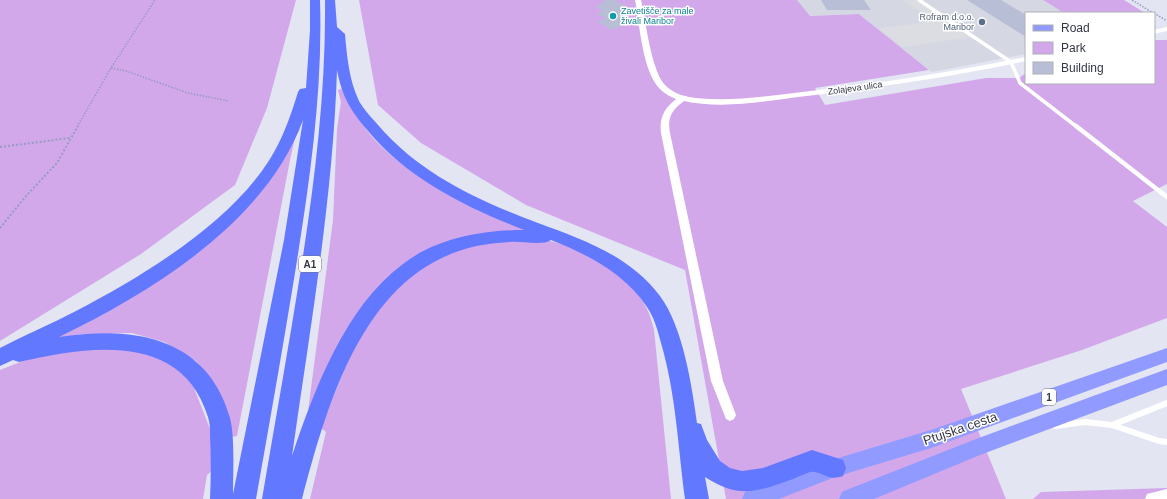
<svg xmlns="http://www.w3.org/2000/svg" width="1167" height="499" viewBox="0 0 1167 499" font-family="Arial,sans-serif">
<style>
.industrial{fill:#d5d8e2}
.green{fill:#d3a8eb}
.parking{fill:#dcdde3}
.building{fill:#b8bed5}
.lines{fill:none;stroke-linecap:round;stroke-linejoin:round}
.path-far1{stroke:#959cc2;stroke-width:1.5;stroke-dasharray:1.5 1.5;stroke-linecap:butt}
.path{stroke:#959cc2;stroke-width:2;stroke-dasharray:2 2;stroke-linecap:butt}
.lane-far2{stroke:#fff;stroke-width:3.5}
.lane-far1{stroke:#fff;stroke-width:4.5}
.lane{stroke:#fff;stroke-width:6}
.street{fill:#fff;fill-rule:evenodd}
.primary{fill:#909aff;fill-rule:evenodd}
.highway{fill:#6278ff;fill-rule:evenodd}
.culture-dot{fill:#0f9aa8;stroke:#fff;stroke-width:1.5}
.service-dot{fill:#5c6f8a;stroke:#fff;stroke-width:1.5}
.labels{text-anchor:middle;stroke-width:3;stroke-linejoin:round;paint-order:stroke}
.far-culture-label{font-size:9px;fill:#0d838f;stroke:#fff;text-anchor:start}
.far-service-label{font-size:9px;fill:#4e5e75;stroke:#fff;text-anchor:end}
.far-street-label{font-size:9px;fill:#333645;stroke:#fff}
.shield{fill:#fff;stroke:#70727d;stroke-width:1}
.shield-label{font-size:10px;font-weight:bold;fill:#333645}
.near-street-label{font-size:13px;fill:#333645;stroke:#fff}
</style>
<rect width="100%" height="100%" fill="#e3e5f3"/>
<path class="industrial" d="M797 0H1043L1064 13H1026V54L932 72 859 14 809 16Z"/>
<g class="green">
<path d="M0 0H296L267 108 235 185 141 254 0 341Z"/>
<path d="M359 0H797L810 16 859 14 929 70 815 88 825 105 986 78H1019L1026 73V83H1154V40H1167V184L1133 201 1167 227V318L1082 350 961 389 1006 499H726L685 270 526 205 421 143 378 105Z"/>
<path d="M1043 0H1124L1145 13H1064Z"/>
<path d="M343 88C351 106 361 125 375 140 418 186 480 207 537 233L414 259 308 411 333 220 337 129 341 102 338 90Z"/>
<path d="M297 129 290 160 237 436 230 437 225 412 215 384 196 361 164 342 132 333 81 334 37 344 217 235Z"/>
<path d="M495 239C510 239 527 237 541 239 581 246 626 271 646 307 650 314 652 323 654 330L671 499H310L326 432 321 428C343 373 362 314 410 276 416 271 422 264 429 261 450 250 473 245 495 239Z"/>
<path d="M113 345 153 354 181 368 194 388 210 429 215 468 207 475 203 499H0V370L33 357Z"/>
<path d="M1167 488V499H1033L1041 492Z"/>
</g>
<path class="parking" d="M903 0H919L973 37 902 47 879 29 933 21 950 32Z"/>
<g class="building">
<path d="M605 0H614L627 7 621 10 628 14 621 18 629 22 613 30 597 22 606 18 596 14 603 11 596 7Z"/>
<path d="M821 0H864L871 10H827Z"/>
<path d="M967 0H1001L1026 15V37Z"/>
</g>
<g class="lines">
<g class="path-far1">
<path d="M1132 0 1153 13"/>
<path d="M1154 13 1167 21"/>
<path d="M111 68 126 71 188 93 229 101"/>
<path d="M77 127 111 68 155 0"/>
</g>
<g class="path">
<path d="M0 147 70 138"/>
<path d="M0 228 26 196 57 163 78 126"/>
</g>
<path class="lane-far2" d="M919 0 1011 62 1020 83 1077 127"/>
<path class="lane-far1" d="M1076 126 1167 197"/>
<g class="lane">
<path d="M1112 425 1159 441 1167 442"/>
<path d="M1055 426 1085 422 1112 425 1167 403"/>
</g>
<g class="street">
<path d="M635 0H641C646 21 651 72 666 86 674 94 686 97 696 98 732 102 767 96 802 92 877 84 952 72 1026 57V61C951 77 875 88 798 97 761 102 721 109 684 101 672 110 667 117 670 133L723 381 736 415 734 419 730 421 726 419 711 381 661 133C659 117 665 108 676 99 671 97 665 94 660 89 642 71 640 25 635 0Z"/>
<path d="M1167 27V31L1154 34V30Z"/>
<path d="M1167 489V499H1145L1147 494Z"/>
</g>
<g class="primary">
<path d="M1167 348V362L931 448 835 477 779 499H742L745 492 835 459 931 430Z"/>
<path d="M1167 369V385L980 455 874 499H839L842 492 849 489 976 439Z"/>
</g>
<g class="highway">
<path d="M310 0H320C323 94 309 186 294 279 282 352 269 426 256 499H210C211 478 211 456 210 435 210 429 210 423 208 417 182 331 88 346 19 362L13 360 0 366V348C25 335 51 324 76 311 143 276 229 224 270 159 283 138 291 115 298 92L300 89 306 88 310 30ZM303 120 284 240 233 494C233 474 235 437 230 418 207 336 132 326 59 337 152 292 266 222 303 120Z"/>
<path d="M325 0H335L337 27 345 34C347 57 349 80 359 101 364 110 372 118 378 125 420 174 479 201 538 223 584 240 630 256 660 296 683 327 692 386 697 423L701 424 707 440 720 461 730 468 742 471 763 468 812 450 843 460 846 468 843 476C827 482 821 470 810 472 804 474 798 477 793 479 757 492 739 499 705 477L709 499H685C678 447 676 394 661 343 658 331 654 317 647 307 624 273 589 255 551 240 543 246 521 241 510 242 493 243 475 245 459 251 360 284 326 409 302 499H262C275 422 289 345 301 269 315 179 326 91 325 0ZM337 70C342 97 351 111 368 131 409 180 466 207 524 230 483 230 436 238 403 264 345 307 314 390 292 456 310 328 333 199 337 70Z"/>
</g>
</g>
<circle class="culture-dot" cx="613" cy="16" r="4"/>
<circle class="service-dot" cx="982" cy="22" r="4"/>
<g class="labels">
<g class="far-culture-label">
<text x="621" y="14">Zavetišče za male<tspan x="621" dy="10">živali Maribor</tspan></text>
</g>
<g class="far-service-label">
<text x="974" y="20">Rofram d.o.o.<tspan x="974" dy="10">Maribor</tspan></text>
</g>
<g class="far-street-label">
<text transform="translate(855 88) rotate(-8)" y="3">Zolajeva ulica</text>
</g>
<g class="shield">
<rect x="299" y="256" width="22" height="16" rx="3"/>
<rect x="1042" y="389" width="14" height="16" rx="3"/>
</g>
<g class="shield-label">
<text x="310" y="268">A1</text>
<text x="1049" y="401">1</text>
</g>
<g class="near-street-label">
<text transform="translate(960 428) rotate(-19)" y="5">Ptujska cesta</text>
</g>
</g>
<rect x="1025" y="12" width="130" height="72" fill="#ffffff" stroke="#adafb5"/>
<rect x="1033" y="25" width="20" height="6" fill="#909aff" stroke="#adafb5"/>
<text x="1061" y="32" font-size="12" fill="#333645">Road</text>
<rect x="1033" y="42" width="20" height="12" fill="#d3a8eb" stroke="#adafb5"/>
<text x="1061" y="52" font-size="12" fill="#333645">Park</text>
<rect x="1033" y="62" width="20" height="12" fill="#b8bed5" stroke="#adafb5"/>
<text x="1061" y="72" font-size="12" fill="#333645">Building</text>
</svg>
